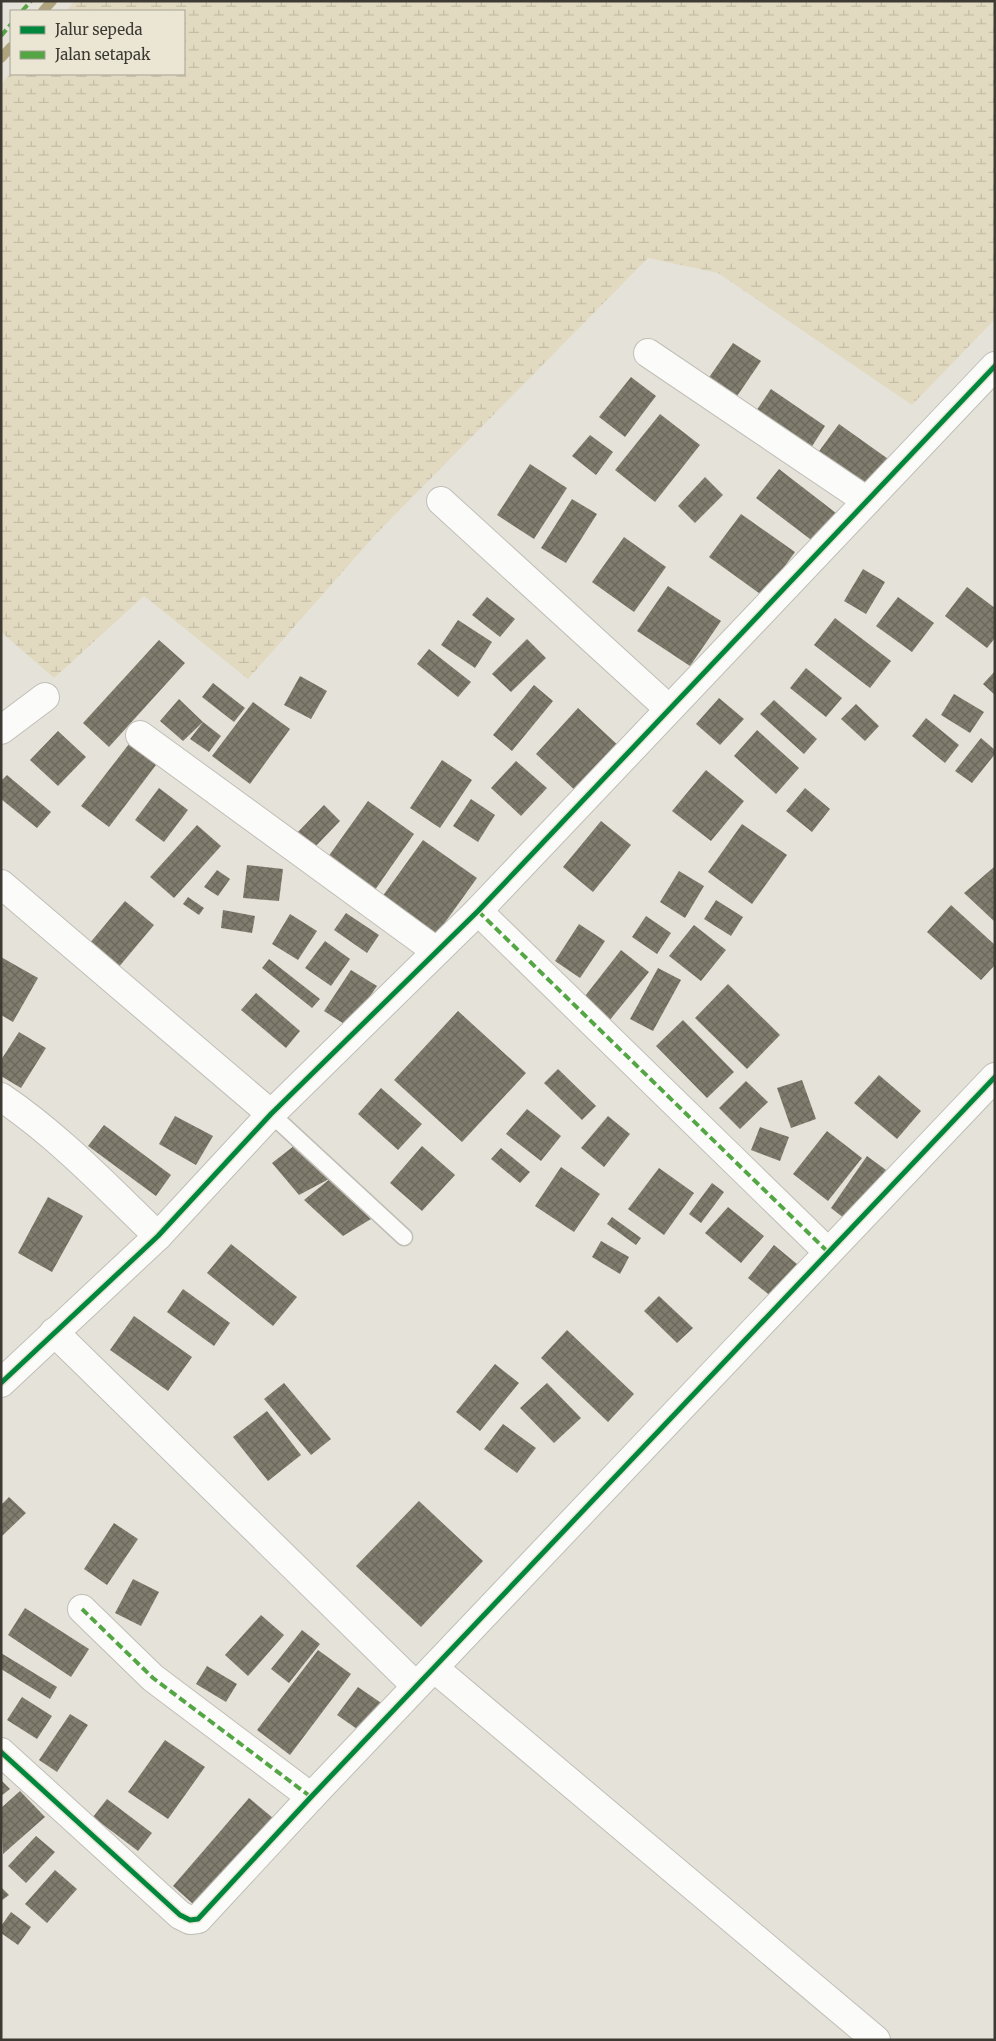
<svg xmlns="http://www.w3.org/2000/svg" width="996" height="2041" viewBox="0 0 996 2041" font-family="Merriweather,serif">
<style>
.wetland{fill:url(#wetland-marsh)}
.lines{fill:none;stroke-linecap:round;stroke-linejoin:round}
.stream{stroke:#b0a47f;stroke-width:10}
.building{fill:url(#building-cross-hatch)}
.lane-casing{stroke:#c1beb7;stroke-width:19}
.street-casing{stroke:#c1beb7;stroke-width:30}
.lane{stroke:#fbfbf9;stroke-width:16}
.street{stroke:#fbfbf9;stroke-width:28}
.quiet{stroke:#54a644;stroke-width:4;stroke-dasharray:8 4;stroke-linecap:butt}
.cycleway-casing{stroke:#ebe6d3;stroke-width:8}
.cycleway{stroke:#00873e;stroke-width:5}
</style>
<defs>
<pattern id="wetland-marsh" width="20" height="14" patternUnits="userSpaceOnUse" patternTransform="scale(1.25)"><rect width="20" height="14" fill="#e2dac0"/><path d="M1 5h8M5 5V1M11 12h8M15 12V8" fill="none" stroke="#c3bca5"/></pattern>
<pattern id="building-cross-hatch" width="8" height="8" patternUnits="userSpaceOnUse" patternTransform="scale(1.25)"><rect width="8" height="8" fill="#807c6e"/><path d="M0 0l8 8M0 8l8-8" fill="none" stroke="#6a675b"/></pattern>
</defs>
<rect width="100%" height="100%" fill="#e5e2d9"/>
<path class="wetland" d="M75 1H995V319L912 405 718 273 648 258 376 534 248 679 144 596 54 678 1 632V84L11 73 184 74V11H66Z"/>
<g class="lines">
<g class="stream">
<path d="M43 11 52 1"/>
<path d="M1 58 11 47"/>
</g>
</g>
<g class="building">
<path d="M733 343 761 361 731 405 703 386Z"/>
<path d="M631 377 656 396 625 437 599 417Z"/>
<path d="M771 389 825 426 809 451 754 414Z"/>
<path d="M660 414 700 445 655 502 615 470Z"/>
<path d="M839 424 891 461 868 492 817 454Z"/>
<path d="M590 435 613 452 596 475 572 456Z"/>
<path d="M530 464 567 488 534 539 497 515Z"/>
<path d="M779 469 836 513 814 542 756 498Z"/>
<path d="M705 477 723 495 695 523 678 506Z"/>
<path d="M572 499 597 514 566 563 541 548Z"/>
<path d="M741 514 795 552 763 596 709 557Z"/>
<path d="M624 537 666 567 634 612 592 582Z"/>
<path d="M863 569 885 582 866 614 844 601Z"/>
<path d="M668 586 721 621 690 666 637 631Z"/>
<path d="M967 587 995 608V638L987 648 945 616Z"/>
<path d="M487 597 515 619 500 637 472 615Z"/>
<path d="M898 597 934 623 912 652 876 626Z"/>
<path d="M835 618 891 661 870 688 814 645Z"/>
<path d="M458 620 492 642 475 668 441 645Z"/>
<path d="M527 639 546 658 511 692 492 674Z"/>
<path d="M159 640 185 663 109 747 83 723Z"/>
<path d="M429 649 471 682 458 697 417 664Z"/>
<path d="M806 668 842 698 826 717 790 688Z"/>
<path d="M995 671V695L983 684Z"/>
<path d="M300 676 327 691 311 719 284 705Z"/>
<path d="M213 683 245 708 234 722 202 697Z"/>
<path d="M534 685 553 701 512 751 493 735Z"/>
<path d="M954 694 984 712 970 733 941 715Z"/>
<path d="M719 698 744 719 720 745 696 724Z"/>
<path d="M179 699 203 722 183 741 160 721Z"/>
<path d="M774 700 817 739 804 754 760 714Z"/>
<path d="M253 702 290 729 250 784 212 756Z"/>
<path d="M856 704 879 726 865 741 841 719Z"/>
<path d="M578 708 621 748 578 793 536 754Z"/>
<path d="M926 718 959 745 945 763 912 736Z"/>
<path d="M203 722 221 736 209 752 190 739Z"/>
<path d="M757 730 799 768 776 794 734 756Z"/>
<path d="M58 731 86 757 58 786 30 760Z"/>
<path d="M981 738 995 750V754L972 783 955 771Z"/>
<path d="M129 744 156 765 109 827 81 806Z"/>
<path d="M442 760 472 780 440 828 410 808Z"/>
<path d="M516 761 547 788 521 816 491 788Z"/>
<path d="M706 770 744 801 711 841 672 811Z"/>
<path d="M7 775 51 812 37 828 1 799V781Z"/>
<path d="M159 788 188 810 164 842 135 820Z"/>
<path d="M805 788 830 809 812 832 786 811Z"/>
<path d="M471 799 495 815 478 842 453 826Z"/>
<path d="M368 801 414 834 370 897 323 864Z"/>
<path d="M324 805 340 821 314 848 298 832Z"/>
<path d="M601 821 631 845 593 892 563 867Z"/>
<path d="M742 824 787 855 752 904 708 872Z"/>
<path d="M197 825 221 846 174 898 150 877Z"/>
<path d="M423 840 477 878 436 935 382 897Z"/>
<path d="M247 865 283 869 279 901 243 898Z"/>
<path d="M994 867 995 868V922L964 893Z"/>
<path d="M217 870 230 879 218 896 204 887Z"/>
<path d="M679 871 704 886 685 918 660 902Z"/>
<path d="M188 897 204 908 199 915 183 904Z"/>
<path d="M716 900 743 917 731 936 704 919Z"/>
<path d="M125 901 154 925 118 968 89 944Z"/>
<path d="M951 905 995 945V965L981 980 927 932Z"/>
<path d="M223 910 255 916 252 933 221 928Z"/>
<path d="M346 913 379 935 367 953 334 930Z"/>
<path d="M290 914 317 931 298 960 272 944Z"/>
<path d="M646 916 671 933 657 954 632 937Z"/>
<path d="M579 924 605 941 580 978 555 961Z"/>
<path d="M694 925 726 950 701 981 669 956Z"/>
<path d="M325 941 350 959 331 986 305 968Z"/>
<path d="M621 950 649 972 609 1021 582 1000Z"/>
<path d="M1 957 38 978 13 1022 1 1015Z"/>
<path d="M269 959 320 999 312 1008 262 968Z"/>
<path d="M658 968 681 980 653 1031 630 1019Z"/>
<path d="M351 970 377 986 349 1027 324 1011Z"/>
<path d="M728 984 780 1035 747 1069 695 1018Z"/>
<path d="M256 993 300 1031 286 1048 241 1010Z"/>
<path d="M458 1011 526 1073 462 1142 394 1080Z"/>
<path d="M683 1020 734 1072 707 1098 656 1046Z"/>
<path d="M19 1032 46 1048 21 1088 1 1076V1060Z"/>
<path d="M558 1069 596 1106 582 1120 544 1083Z"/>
<path d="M879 1075 921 1111 897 1139 854 1103Z"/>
<path d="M802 1080 816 1119 791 1128 777 1088Z"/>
<path d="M746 1081 768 1102 740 1129 719 1108Z"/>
<path d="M381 1088 422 1124 398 1150 358 1114Z"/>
<path d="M527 1109 561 1136 541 1161 506 1134Z"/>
<path d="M175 1116 213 1136 196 1165 159 1144Z"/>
<path d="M608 1116 630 1134 604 1167 581 1148Z"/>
<path d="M104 1125 171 1175 156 1196 88 1146Z"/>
<path d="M760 1127 789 1137 780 1161 751 1150Z"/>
<path d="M827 1131 862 1158 828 1201 793 1174Z"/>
<path d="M299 1142 331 1178 371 1219 343 1236 304 1200 331 1178 299 1195 272 1163Z"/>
<path d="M422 1146 455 1175 422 1211 390 1183Z"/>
<path d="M501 1148 530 1172 520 1183 491 1159Z"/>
<path d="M867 1156 886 1170 849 1222 831 1208Z"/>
<path d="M561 1167 600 1194 574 1232 535 1206Z"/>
<path d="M659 1168 694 1193 664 1235 628 1209Z"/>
<path d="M712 1183 724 1192 701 1223 689 1214Z"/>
<path d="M48 1197 83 1216 52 1272 18 1253Z"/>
<path d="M728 1207 764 1236 741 1263 705 1233Z"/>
<path d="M612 1217 641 1238 636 1245 607 1224Z"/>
<path d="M601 1241 629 1257 620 1274 592 1257Z"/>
<path d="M231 1244 297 1297 273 1326 207 1273Z"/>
<path d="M774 1245 803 1269 777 1301 748 1278Z"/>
<path d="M183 1289 230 1323 214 1346 167 1312Z"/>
<path d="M659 1296 693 1328 677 1343 644 1311Z"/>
<path d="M134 1316 192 1357 168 1391 110 1350Z"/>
<path d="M567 1330 634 1394 608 1422 541 1358Z"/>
<path d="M495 1364 519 1383 480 1431 456 1412Z"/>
<path d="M284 1383 331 1439 311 1455 264 1399Z"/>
<path d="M547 1383 581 1418 554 1443 520 1408Z"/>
<path d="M267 1411 301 1455 268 1481 233 1437Z"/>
<path d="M503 1424 536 1448 517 1473 484 1449Z"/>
<path d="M9 1497 26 1513 1 1537V1505Z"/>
<path d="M419 1501 483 1561 421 1627 356 1566Z"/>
<path d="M114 1523 138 1539 107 1585 84 1569Z"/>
<path d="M133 1579 159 1592 141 1626 115 1613Z"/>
<path d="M25 1608 89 1649 71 1677 8 1635Z"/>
<path d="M261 1615 284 1635 248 1676 225 1655Z"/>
<path d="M302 1630 320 1644 289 1683 271 1669Z"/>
<path d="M318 1650 351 1674 290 1755 257 1730Z"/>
<path d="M1 1653 57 1687 50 1699 1 1669Z"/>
<path d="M207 1666 237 1684 226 1702 196 1684Z"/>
<path d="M358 1687 387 1707 367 1736 337 1715Z"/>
<path d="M22 1697 52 1716 37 1739 7 1720Z"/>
<path d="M70 1714 88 1725 57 1772 39 1760Z"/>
<path d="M165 1740 205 1767 168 1819 128 1792Z"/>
<path d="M1 1780 10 1789 1 1796Z"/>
<path d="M20 1791 45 1817 3 1854 1 1808Z"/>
<path d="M249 1798 279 1823 202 1912 173 1886Z"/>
<path d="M107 1799 152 1833 138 1851 93 1817Z"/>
<path d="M36 1836 55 1852 26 1883 8 1866Z"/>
<path d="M55 1870 77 1889 47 1923 25 1904Z"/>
<path d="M1 1887 9 1895 1 1901Z"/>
<path d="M11 1912 31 1927 18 1945 1 1933V1926Z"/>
</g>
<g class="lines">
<defs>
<path id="lane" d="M271 1114 404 1237"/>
<g id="street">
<path d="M648 353 867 501"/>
<path d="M441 501 669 709"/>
<path d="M1 730 45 697"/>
<path d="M140 735 436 951"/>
<path d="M1 884 271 1114"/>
<path d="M478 911 828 1252"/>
<path d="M1 1097C59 1136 108 1188 158 1236"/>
<path d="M54 1332 416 1686"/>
<path d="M1 1383 158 1236 271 1114 478 911 995 366"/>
<path d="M82 1609 153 1678 311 1797"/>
<path d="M434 1668 876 2040"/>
<path d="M1 1752 180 1915 190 1920 198 1919 311 1797 995 1077"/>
</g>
</defs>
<use href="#lane" class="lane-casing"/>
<use href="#street" class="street-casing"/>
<use href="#lane" class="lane"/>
<use href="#street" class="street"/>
<g class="quiet">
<path d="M22 11 31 1"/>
<path d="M1 36 11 24"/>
<path d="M478 911 828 1252"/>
<path d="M82 1609 153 1678 311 1797"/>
</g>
<defs>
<g id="cycleway">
<path d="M1 1383 158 1236 271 1114 478 911 995 366"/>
<path d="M1 1752 180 1915 190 1920 198 1919 311 1797 995 1077"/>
</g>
</defs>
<use href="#cycleway" class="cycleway-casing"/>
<use href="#cycleway" class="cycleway"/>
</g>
<rect width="996" height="2041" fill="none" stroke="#3c3a33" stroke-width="5"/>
<rect x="10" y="10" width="175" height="65" fill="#ebe6d3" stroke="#a5a193"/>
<rect x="20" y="26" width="25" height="8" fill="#00873e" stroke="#a5a193"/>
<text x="55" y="35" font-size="15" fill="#3c3a33">Jalur sepeda</text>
<rect x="20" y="51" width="25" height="8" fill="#54a644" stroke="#a5a193"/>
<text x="55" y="60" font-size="15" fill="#3c3a33">Jalan setapak</text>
</svg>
